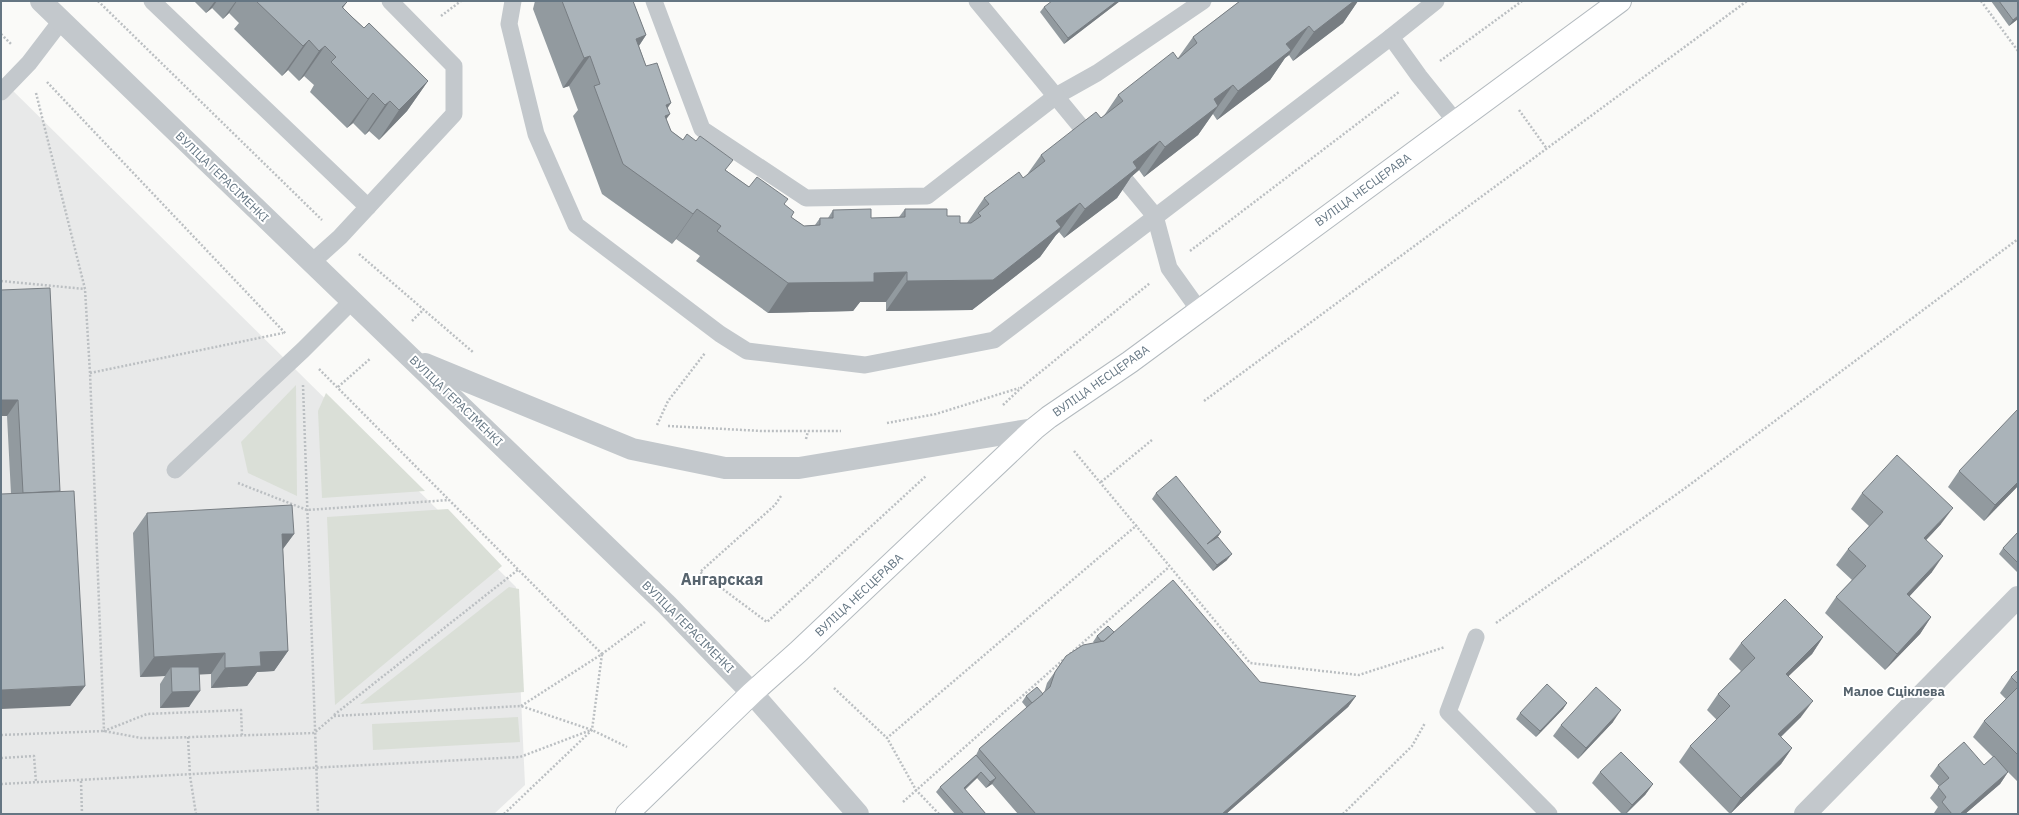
<svg xmlns="http://www.w3.org/2000/svg" width="2019" height="815" viewBox="0 0 2019 815" font-family="'IBM Plex Sans',sans-serif">
<style>
.built{fill:#e8e9e9}
.green{fill:#dadfd7}
.lines{fill:none;stroke-linecap:round;stroke-linejoin:round}
.secondary-casing{stroke:#b3babf;stroke-width:24}
.path{stroke:#bbbfc2;stroke-width:2.5;stroke-dasharray:2 2;stroke-linecap:butt}
.service{stroke:#c3c8cc;stroke-width:17}
.minor{stroke:#c3c8cc;stroke-width:22}
.tertiary{stroke:#c3c8cc;stroke-width:22}
.secondary{stroke:#fff;stroke-width:22}
.wall{fill:#929a9f}
.shaded-wall{fill:#777d82}
.building{fill:#aab3b9;stroke:#777d82}
.labels{text-anchor:middle;stroke-width:4;stroke-linejoin:round;paint-order:stroke}
.street-label{font-size:12px;fill:#657683;stroke:#fff}
.neighbourhood-label{font-size:13px;font-weight:bold;fill:#57646e;stroke:#fff}
.district-label{font-size:16px;font-weight:bold;fill:#57646e;stroke:#fff}
</style>
<rect width="100%" height="100%" fill="#fafaf8"/>
<path class="built" d="M1 79 516 587 525 785 494 814H1Z"/>
<g class="green">
<path d="M296 385 297 496 248 473 241 442Z"/>
<path d="M326 393 425 491 322 498 318 411Z"/>
<path d="M448 509 502 566 335 705 327 517Z"/>
<path d="M509 587 519 589 524 692 360 704Z"/>
<path d="M518 717 520 742 373 750 372 724Z"/>
</g>
<g class="lines">
<defs>
<path id="secondary" d="M627 814 752 693 798 652 1034 429 1049 417 1130 362 1620 1"/>
</defs>
<use href="#secondary" class="secondary-casing"/>
<g class="path">
<path d="M98 1 322 220"/>
<path d="M1981 1 2018 51"/>
<path d="M441 16 461 1"/>
<path d="M1 34 12 45"/>
<path d="M1440 61 1522 1"/>
<path d="M47 82 286 334"/>
<path d="M36 93 85 289 90 373 104 731 147 714 241 710 242 735"/>
<path d="M1519 110 1547 149"/>
<path d="M1190 251 1399 92"/>
<path d="M359 254 474 353"/>
<path d="M1 281 85 289"/>
<path d="M412 321 424 309"/>
<path d="M319 369 602 654"/>
<path d="M90 373 283 333"/>
<path d="M303 385 318 814"/>
<path d="M338 387 371 358"/>
<path d="M1204 401 1747 1"/>
<path d="M1003 405 1022 387 1150 283"/>
<path d="M887 423 936 414 1019 388"/>
<path d="M657 425 668 401 705 353"/>
<path d="M668 426 762 431H841"/>
<path d="M806 439 808 431"/>
<path d="M1074 451 1250 663 1359 675 1445 647"/>
<path d="M1101 482 1152 440"/>
<path d="M238 483 307 510 449 500"/>
<path d="M781 496 775 505 700 572 767 622 926 476"/>
<path d="M1496 623 1684 489 2018 239"/>
<path d="M1070 654 1169 567"/>
<path d="M834 688 887 738"/>
<path d="M521 706 602 654 645 622"/>
<path d="M334 715 519 569"/>
<path d="M1 735 104 731 141 738H162L314 733 334 716 521 706 592 730 627 747"/>
<path d="M188 737 190 776 196 814"/>
<path d="M1 758 34 756 36 782"/>
<path d="M81 781 82 814"/>
<path d="M1 784 520 757 591 730"/>
<path d="M903 802 1064 659"/>
<path d="M504 814 592 730 602 654"/>
<path d="M939 814 916 790 887 738 1137 525"/>
<path d="M1343 814 1412 746 1425 723"/>
</g>
<g class="service">
<path d="M152 1 368 207"/>
<path d="M513 1 509 24 536 134 576 225 720 334 747 351 865 365 994 340 1391 37"/>
<path d="M654 1 702 129 806 198 927 196 1056 96 1097 73 1203 1"/>
<path d="M977 1 1091 139"/>
<path d="M1436 1 1391 37 1419 76 1456 122"/>
<path d="M1 92 29 63 61 21"/>
<path d="M1126 181 1155 216 1169 268 1199 310"/>
<path d="M311 263 340 237 454 114V66L390 1"/>
<path d="M175 470 303 350 351 302"/>
<path d="M1476 637 1448 712 1549 814"/>
</g>
<path class="minor" d="M1805 814 2018 597"/>
<g class="tertiary">
<path d="M41 1 667 605 752 693 858 814"/>
<path d="M425 364 632 449 725 468H799L1034 429"/>
</g>
<use href="#secondary" class="secondary"/>
</g>
<g class="wall">
<path d="M194 1H346L347 2 343 8 364 28 428 81 407 111 379 140 369 131 365 135 353 123 347 128 310 92 314 85 304 76 299 81 288 70 282 76 234 29 239 23 229 13 223 19 212 8 206 13Z"/>
<path d="M535 1H633L646 35 639 46 646 66 668 109 666 119 671 131 749 187 784 205 791 217 804 226 815 225 820 218H828L833 210 871 218 899 217 905 209 947 216 960 223H967L984 198 1023 178 1026 176 1041 155 1101 118 1103 117 1118 95 1178 58 1193 37 1240 1H1358L1343 23 1293 61 1289 55 1285 58 1270 80 1217 120 1213 114 1212 115 1198 135 1144 177 1139 170 1131 177 1117 198 1064 238 1059 232 1056 235 1040 257 972 310 886 311V302H860L853 311 768 313 696 261 700 256 676 239 672 244 602 194 573 116 578 110 569 86 563 88 533 9Z"/>
<path d="M1120 1 1064 44 1040 12 1044 7Z"/>
<path d="M1991 1H2018V19L2009 26Z"/>
<path d="M1 290 60 491 85 686 70 706 11 494 7 416H1Z"/>
<path d="M1959 471 2018 486 1984 521 1948 487Z"/>
<path d="M1156 493 1221 532 1217 538 1227 560 1213 571 1152 499Z"/>
<path d="M1862 493 1941 524 1926 540 1932 572 1909 596 1931 617 1920 634 1885 670 1825 613 1836 597 1852 580 1836 565 1848 549 1869 526 1851 509Z"/>
<path d="M147 513 294 534 283 549 288 651 274 671 257 672 247 686 211 688V674H199L189 707 160 708V684L165 676 140 677 133 533Z"/>
<path d="M2018 532V573L1999 554 2003 548Z"/>
<path d="M1114 632 1260 682 1356 696 1348 707 1226 814H1018L992 784 986 788 977 778 965 790 986 814H955L936 792 940 787 976 755 979 749 1027 708 1022 702 1026 696 1043 694 1044 693 1047 683 1066 656 1094 643 1093 642 1097 636Z"/>
<path d="M1823 637 1812 654 1788 676 1801 717 1781 737 1792 748 1781 764 1730 814 1679 762 1690 746 1717 720 1707 710 1718 694 1741 671 1729 659 1741 643Z"/>
<path d="M2018 670V782L2008 772 2000 784 1965 814H1935L1934 813 1938 807 1930 798 1939 786 1930 776 1938 765H1984L1993 757 1973 737 1984 721 2006 699 2000 693 2011 677Z"/>
<path d="M1567 703 1563 709 1536 737 1516 719 1520 713Z"/>
<path d="M1613 722 1578 759 1553 736 1561 725Z"/>
<path d="M1600 772 1653 784 1645 795 1626 814H1622L1592 783Z"/>
</g>
<g class="shaded-wall">
<path d="M215 1H217L212 8 206 13Z"/>
<path d="M236 1H237L229 13 223 19Z"/>
<path d="M1117 1H1120L1064 44 1068 38Z"/>
<path d="M1349 1H1358L1343 23 1293 61 1314 32Z"/>
<path d="M2018 16V19L2009 26 2013 20Z"/>
<path d="M1309 26 1289 55 1285 58 1270 80 1217 120 1238 91 1286 44Z"/>
<path d="M646 35 626 65 636 39Z"/>
<path d="M309 40 288 70 282 76 303 46Z"/>
<path d="M325 46 304 76 299 81 319 51Z"/>
<path d="M590 56 569 86 563 88 584 58Z"/>
<path d="M428 81 407 111 379 140 399 110Z"/>
<path d="M1233 85 1198 135 1144 177 1165 147 1214 99Z"/>
<path d="M373 93 353 123 347 128 368 99Z"/>
<path d="M390 101 369 131 365 135 385 105Z"/>
<path d="M671 103 651 133 666 105Z"/>
<path d="M670 114 649 144 665 116Z"/>
<path d="M1160 141 1139 170 1131 177 1117 198 1064 238 1085 209 1133 162Z"/>
<path d="M1080 203 1059 232 1056 235 1040 257 972 310 886 311 907 281 1056 221Z"/>
<path d="M697 209 676 239 672 244 693 214Z"/>
<path d="M907 272 886 302H860L853 311 768 313 788 283 874 273Z"/>
<path d="M1 400H18L7 416H1Z"/>
<path d="M2018 482V486L1984 521 1995 505Z"/>
<path d="M1953 508 1941 524 1913 554 1924 538Z"/>
<path d="M1221 532 1217 538 1203 550 1207 544Z"/>
<path d="M282 534H294L279 554Z"/>
<path d="M1232 554 1227 560 1213 571 1217 565Z"/>
<path d="M1943 556 1932 572 1896 611 1907 594Z"/>
<path d="M1931 617 1920 634 1885 670 1897 654Z"/>
<path d="M1823 637 1812 654 1774 690 1786 674Z"/>
<path d="M288 651 274 671 257 672 247 686 211 688 225 668 260 652Z"/>
<path d="M225 653 211 674 171 676V667L165 676 140 677 154 657Z"/>
<path d="M85 686 70 706 1 709V690Z"/>
<path d="M200 691 189 707 160 708 172 692Z"/>
<path d="M1356 696 1348 707 1226 814H1222Z"/>
<path d="M1813 701 1801 717 1767 750 1778 734Z"/>
<path d="M1567 703 1563 709 1536 737 1540 731Z"/>
<path d="M1621 710 1613 722 1578 759 1586 748Z"/>
<path d="M1792 748 1781 764 1730 814 1741 798Z"/>
<path d="M981 772 977 778 959 794 964 788Z"/>
<path d="M2008 772 2000 784 1965 814H1960Z"/>
<path d="M996 778 992 784 986 788 990 782Z"/>
<path d="M1653 784 1645 795 1625 814 1632 805Z"/>
</g>
<g class="building">
<path d="M256 1H346L347 2 342 7 353 18 364 28 369 23 428 81 399 110 390 101 385 105 373 93 368 99 331 62 336 57 325 46 319 51 309 40 303 46Z"/>
<path d="M562 1H633L646 35 636 39 646 66 657 63 671 103 666 105 670 114 665 116 671 131 683 140 687 134 696 141 700 136 733 160 725 170 749 187 757 177 788 199 784 204 794 212 791 217 804 226 820 225V218H833V210L871 209V218L905 217V209H947V216H960V223H971L981 216 978 213 989 204 984 198 1019 172 1023 178 1045 161 1041 155 1096 112 1101 118 1123 101 1118 95 1173 52 1178 59 1197 43 1193 37 1240 1H1354L1314 32 1309 26 1286 44 1291 50 1238 91 1233 85 1214 99 1218 106 1165 147 1160 141 1133 162 1137 168 1085 209 1080 203 1056 221 1061 227 993 280 907 281V272L874 273V282L788 283 717 231 721 226 697 209 693 214 623 164 594 86 600 84 590 56 584 58Z"/>
<path d="M1052 1H1117L1068 38 1044 7Z"/>
<path d="M1999 1H2018V16L2013 20Z"/>
<path d="M50 288 60 491 23 493 18 400H1V290Z"/>
<path d="M2018 409V482L1995 505 1959 471Z"/>
<path d="M1897 455 1953 508 1924 538 1943 556 1907 594 1931 617 1897 654 1836 597 1866 566 1848 549 1883 512 1862 493Z"/>
<path d="M1176 476 1221 532 1207 544 1218 537 1232 554 1217 565 1156 493Z"/>
<path d="M74 491 85 686 1 690V494Z"/>
<path d="M292 505 294 534H282L288 651 260 652 261 666 225 668V653L154 657 147 513Z"/>
<path d="M2018 532V563L2003 548Z"/>
<path d="M1173 580 1260 682 1356 696 1222 814H1036L979 749 1050 687 1055 672 1066 656 1083 645 1104 641Z"/>
<path d="M1785 599 1823 637 1786 674 1813 701 1778 734 1792 748 1741 798 1690 746 1730 706 1718 694 1755 658 1741 643Z"/>
<path d="M1108 626 1114 632 1104 641H1101L1097 636Z"/>
<path d="M171 667H199L200 691 172 692Z"/>
<path d="M2018 670V684L2011 677Z"/>
<path d="M1547 684 1567 703 1540 731 1520 713Z"/>
<path d="M1037 687 1043 694 1032 703 1026 696Z"/>
<path d="M1596 687 1621 710 1586 748 1561 725Z"/>
<path d="M2018 687V755L1984 721Z"/>
<path d="M1964 742 1984 765 1994 756 2008 772 1960 814H1952L1942 802 1946 797 1938 787 1949 778 1938 765Z"/>
<path d="M1621 752 1653 784 1632 805 1600 772Z"/>
<path d="M976 755 996 778 990 782 981 772 964 788 986 814H964L940 787Z"/>
</g>
<g class="labels">
<g class="street-label">
<text transform="translate(222 177) rotate(44)" y="4">ВУЛІЦА ГЕРАСІМЕНКІ</text>
<text transform="translate(1363 190) rotate(-36)" y="4">ВУЛІЦА НЕСЦЕРАВА</text>
<text transform="translate(1101 381) rotate(-35)" y="4">ВУЛІЦА НЕСЦЕРАВА</text>
<text transform="translate(456 401) rotate(44)" y="4">ВУЛІЦА ГЕРАСІМЕНКІ</text>
<text transform="translate(859 595) rotate(-43)" y="4">ВУЛІЦА НЕСЦЕРАВА</text>
<text transform="translate(688 627) rotate(45)" y="4">ВУЛІЦА ГЕРАСІМЕНКІ</text>
</g>
<g class="neighbourhood-label">
<text x="1894" y="696">Малое Сціклева</text>
</g>
<g class="district-label">
<text x="722" y="585">Ангарская</text>
</g>
</g>
<rect width="2019" height="815" fill="none" stroke="#657683" stroke-width="4"/>
</svg>
